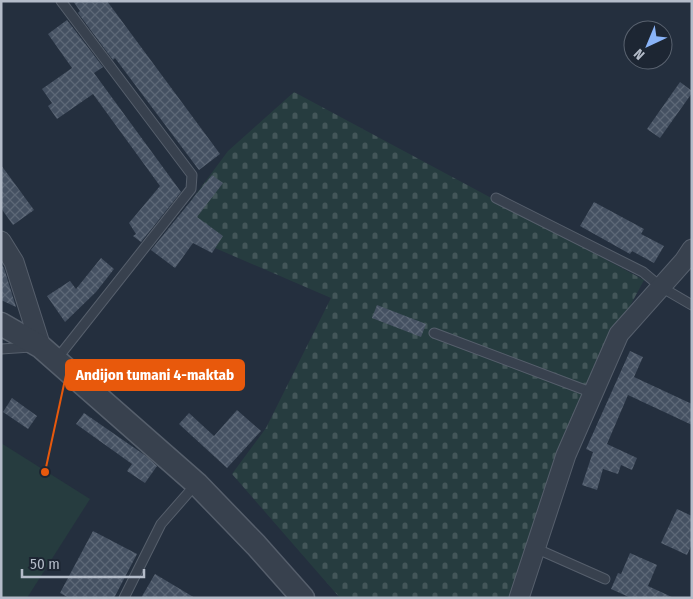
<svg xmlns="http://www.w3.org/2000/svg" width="693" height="599" viewBox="0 0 693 599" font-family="'Fira Sans Condensed',sans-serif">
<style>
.green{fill:#263c3f}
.cemetery{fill:url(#cemetery-stones)}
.building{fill:url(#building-cross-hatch)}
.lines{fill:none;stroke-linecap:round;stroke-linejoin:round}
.service-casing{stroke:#565f6c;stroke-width:11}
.minor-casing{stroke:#565f6c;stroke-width:21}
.tertiary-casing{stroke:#565f6c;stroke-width:25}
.service{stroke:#38414e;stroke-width:9}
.minor{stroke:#38414e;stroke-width:19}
.tertiary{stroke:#38414e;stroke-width:22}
.leader{fill:none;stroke:#e8590c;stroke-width:2}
.callout-dot{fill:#e8590c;stroke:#1d2633;stroke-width:2}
.callout{fill:#e8590c;stroke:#e8590c;stroke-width:2}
.callout-label{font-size:15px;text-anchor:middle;font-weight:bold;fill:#fff}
</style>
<defs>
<pattern id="cemetery-stones" width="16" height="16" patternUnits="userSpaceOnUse" patternTransform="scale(1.25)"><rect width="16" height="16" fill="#263c3f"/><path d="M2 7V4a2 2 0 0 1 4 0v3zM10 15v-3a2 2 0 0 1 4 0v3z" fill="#435659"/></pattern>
<pattern id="building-cross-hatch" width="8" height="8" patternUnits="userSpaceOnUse" patternTransform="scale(1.25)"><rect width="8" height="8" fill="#455162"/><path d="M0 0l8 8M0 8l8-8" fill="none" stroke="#5d6877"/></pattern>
</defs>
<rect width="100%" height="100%" fill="#242f3e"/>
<path class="green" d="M1 443 90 499 27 598H1Z"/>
<path class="cemetery" d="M294 92 644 280 578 403 514 598H340L232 474 266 428 331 298 215 248 173 225 228 151Z"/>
<g class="building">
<path d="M73 1H107L220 154 199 170 115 58 113 60 78 13 80 11Z"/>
<path d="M67 20 103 67 94 73 181 192 141 242 133 236 136 234 129 223 160 186 93 94 57 119 48 106 52 103 42 89 72 68 48 34Z"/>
<path d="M680 82 692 91V93L660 138 647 129Z"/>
<path d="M1 165 34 210 13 225 1 208Z"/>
<path d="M212 175 223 183 197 217 223 236 212 253 193 243 175 268 151 250Z"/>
<path d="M594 202 644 229 641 234 664 246 654 263 632 251 630 254 580 226Z"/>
<path d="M101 258 114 269 96 292 65 322 47 296 70 281 76 289Z"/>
<path d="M1 264 4 268 16 307 1 300Z"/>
<path d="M377 305 426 324 421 337 372 318Z"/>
<path d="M630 351 643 357 634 377 692 404V425L628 395 607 444 637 458 632 470 621 465 618 474 603 469 597 490 582 485 593 452 586 449Z"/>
<path d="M12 398 37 416 28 429 3 412Z"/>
<path d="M237 410 261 431 227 468 179 424 189 413 214 436Z"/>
<path d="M84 413 146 456 157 466 145 483 127 471 132 464 76 424Z"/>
<path d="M677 509 692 516V544L687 555 661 543Z"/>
<path d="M93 531 137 554 114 598H69L60 593Z"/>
<path d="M630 553 657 565 648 586 674 598H631L611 589 618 573 621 574Z"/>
<path d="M155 574 195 598H141Z"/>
</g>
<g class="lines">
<defs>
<g id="service">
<path d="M496 198 643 272 661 287 692 305"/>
<path d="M434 333 593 393"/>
<path d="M1 349 31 347"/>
<path d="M56 360 191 189 192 175 61 1"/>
<path d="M535 548 605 579"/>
<path d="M124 598 161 524 196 484"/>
</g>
<g id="minor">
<path d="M1 241 14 262 41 347"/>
<path d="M519 598 566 455 619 334 684 261 692 249"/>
</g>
<path id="tertiary" d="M1 324 41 347 197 484 256 545 303 598"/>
</defs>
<use href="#service" class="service-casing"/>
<use href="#minor" class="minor-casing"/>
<use href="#tertiary" class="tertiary-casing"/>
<use href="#service" class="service"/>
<use href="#minor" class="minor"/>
<use href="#tertiary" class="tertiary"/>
</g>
<path class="leader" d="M45 472L66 375"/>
<circle class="callout-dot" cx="45" cy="472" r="5"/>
<rect class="callout" x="66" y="360" width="178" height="30" rx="5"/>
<g class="callout-label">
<text x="155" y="380">Andijon tumani 4-maktab</text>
</g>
<rect width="693" height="599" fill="none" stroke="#b4bcc9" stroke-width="5"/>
<g transform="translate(648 45) rotate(224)"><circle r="24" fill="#1d2633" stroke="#59626f"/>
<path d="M0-4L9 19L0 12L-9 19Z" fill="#8ab4f8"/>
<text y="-8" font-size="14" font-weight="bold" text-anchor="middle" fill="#b4bcc9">N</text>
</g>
<path d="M22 569v8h122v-8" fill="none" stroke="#b4bcc9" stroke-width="2.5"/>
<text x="30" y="569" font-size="15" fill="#b4bcc9" stroke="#1d2633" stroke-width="4" paint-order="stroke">50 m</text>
</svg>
